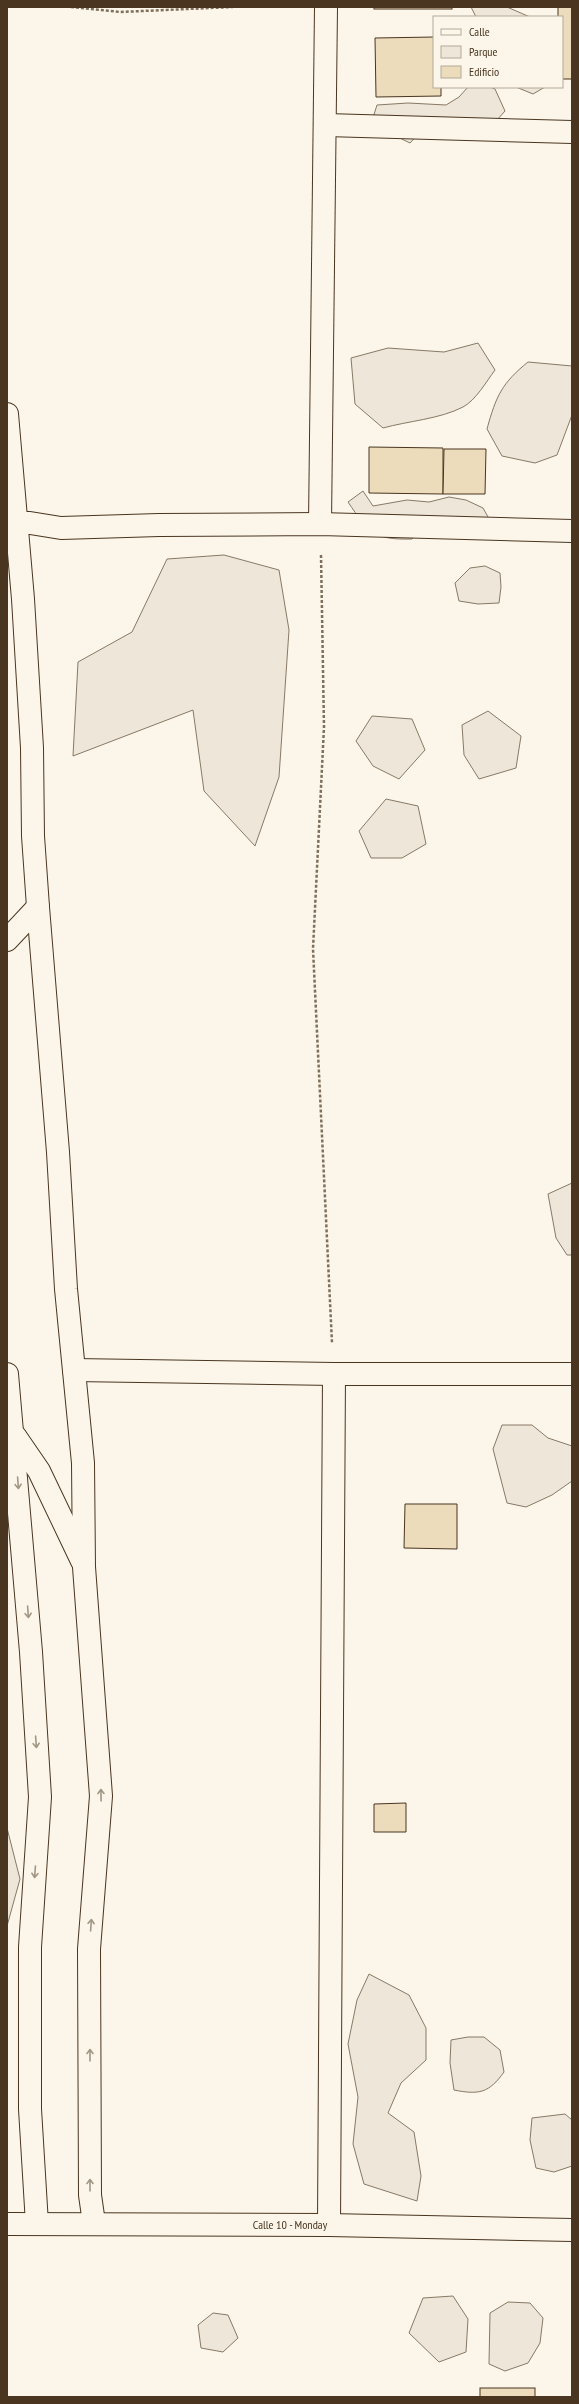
<svg xmlns="http://www.w3.org/2000/svg" width="579" height="2404" viewBox="0 0 579 2404" font-family="'PT Sans Narrow',sans-serif">
<style>
.green{fill:#ede6d9;stroke:#887966}
.building{fill:#ecdcbc;stroke:#4a3520}
.lines{fill:none;stroke-linecap:round;stroke-linejoin:round}
.minor-casing{stroke:#4a3520;stroke-width:24}
.path{stroke:#7f6f5c;stroke-width:2.5;stroke-dasharray:3 2;stroke-linecap:butt}
.minor{stroke:#fbf6e9;stroke-width:22}
.oneway{stroke:#a29684}
.labels{text-anchor:middle;stroke-width:3;stroke-linejoin:round;paint-order:stroke}
.street-label{font-size:12px;fill:#4a3520;stroke:#fbf6e9}
</style>
<rect width="100%" height="100%" fill="#fbf6e9"/>
<g class="green">
<path d="M471 7H507L530 17H476Z"/>
<path d="M468 87H490L495 89 505 111 480 139 430 122 410 143 371 124 377 105 408 103 446 105 459 97Z"/>
<path d="M516 87H545L533 94Z"/>
<path d="M478 343 495 370C486 382 476 400 463 407 440 419 408 421 383 428L355 404 351 358 388 348 444 352Z"/>
<path d="M528 362 572 366V415L557 455 535 463 502 456 487 429C496 396 502 383 528 362Z"/>
<path d="M363 491 373 506 407 500 429 502 449 497 466 500 483 508 492 524 421 529 412 539C374 540 369 533 348 502Z"/>
<path d="M224 555 279 570 289 630 279 777 255 846 204 791 193 710 73 756 78 662 132 632 167 559Z"/>
<path d="M485 566 500 573 501 587 499 603 478 604 459 601 455 583 470 568Z"/>
<path d="M488 711 521 736 516 768 479 779 464 755 462 725Z"/>
<path d="M372 716 412 719 425 750 399 779 373 766 356 741Z"/>
<path d="M386 799 418 806 426 844 402 858H371L359 831Z"/>
<path d="M572 1183V1255H567L556 1238 548 1194Z"/>
<path d="M502 1425H532L548 1438 572 1446V1481L552 1495 526 1507 507 1503 493 1449Z"/>
<path d="M7 1828 20 1879 7 1926Z"/>
<path d="M369 1974 409 1995 426 2028V2060L401 2083 388 2113 414 2132 421 2176 417 2201 364 2184 353 2144 358 2097 348 2044 357 2000Z"/>
<path d="M468 2037H484L500 2050 504 2072C489 2093 479 2095 454 2090L450 2063 451 2040Z"/>
<path d="M565 2114 572 2120V2166L554 2172 536 2168 530 2140 532 2118Z"/>
<path d="M453 2296 468 2319 466 2352 439 2362 409 2333 423 2298Z"/>
<path d="M508 2302 530 2303 543 2318 540 2343 528 2363 505 2371 489 2364 490 2313Z"/>
<path d="M213 2313 228 2315 238 2338 223 2352 201 2348 198 2325Z"/>
</g>
<g class="building">
<rect x="374" y="7" width="78" height="2"/>
<path d="M558 7H572V79H562V17H558Z"/>
<path d="M434 37V87H441V96L376 97 375 38Z"/>
<path d="M369 447 443 448V494L369 493Z"/>
<path d="M444 449H486L485 494H443Z"/>
<path d="M405 1504H457V1549L404 1548Z"/>
<path d="M406 1803V1832H374V1804Z"/>
<rect x="480" y="2388" width="55" height="9"/>
</g>
<g class="lines">
<defs>
<g id="minor">
<path d="M326 125 572 132"/>
<path d="M7 414 23 599 32 748 33 836 38 907 58 1152 66 1289 83 1463 84 1567 101 1796 89 1949 90 2195 94 2223"/>
<path d="M15 523H30L61 528 159 525 320 524 572 531"/>
<path d="M320 524 326 7"/>
<path d="M7 940 38 907"/>
<path d="M74 1370 334 1374H572"/>
<path d="M7 1374 31 1652 40 1797 30 1947V2109L37 2224"/>
<path d="M15 1436 39 1471 82 1561"/>
<path d="M7 2224 329 2225 572 2230"/>
<path d="M329 2225 334 1374"/>
</g>
</defs>
<use href="#minor" class="minor-casing"/>
<g class="path">
<path d="M71 7 120 12 233 7"/>
<path d="M321 555 324 727 313 949 332 1343"/>
</g>
<use href="#minor" class="minor"/>
</g>
<defs><path id="oneway-shaft" d="M-6 0H5M1.5-3L5.5 0L1.5 3" fill="none" stroke-width="1.6" stroke-linecap="round" stroke-linejoin="round"/></defs>
<g class="oneway">
<use href="#oneway-shaft" transform="translate(18 1483) rotate(86)"/>
<use href="#oneway-shaft" transform="translate(28 1612) rotate(86)"/>
<use href="#oneway-shaft" transform="translate(36 1742) rotate(86)"/>
<use href="#oneway-shaft" transform="translate(101 1795) rotate(-91)"/>
<use href="#oneway-shaft" transform="translate(35 1872) rotate(94)"/>
<use href="#oneway-shaft" transform="translate(91 1925) rotate(-86)"/>
<use href="#oneway-shaft" transform="translate(90 2055) rotate(-90)"/>
<use href="#oneway-shaft" transform="translate(90 2185) rotate(-90)"/>
</g>
<g class="labels">
<g class="street-label">
<text x="290" y="2229">Calle 10 - Monday</text>
</g>
</g>
<rect width="579" height="2404" fill="none" stroke="#4a3520" stroke-width="16"/>
<rect x="433" y="16" width="130" height="72" fill="#fbf6e9" stroke="#b4a999"/>
<rect x="441" y="29" width="20" height="6" fill="#fbf6e9" stroke="#b4a999"/>
<text x="469" y="36" font-size="12" fill="#4a3520">Calle</text>
<rect x="441" y="46" width="20" height="12" fill="#ede6d9" stroke="#b4a999"/>
<text x="469" y="56" font-size="12" fill="#4a3520">Parque</text>
<rect x="441" y="66" width="20" height="12" fill="#ecdcbc" stroke="#b4a999"/>
<text x="469" y="76" font-size="12" fill="#4a3520">Edificio</text>
</svg>
